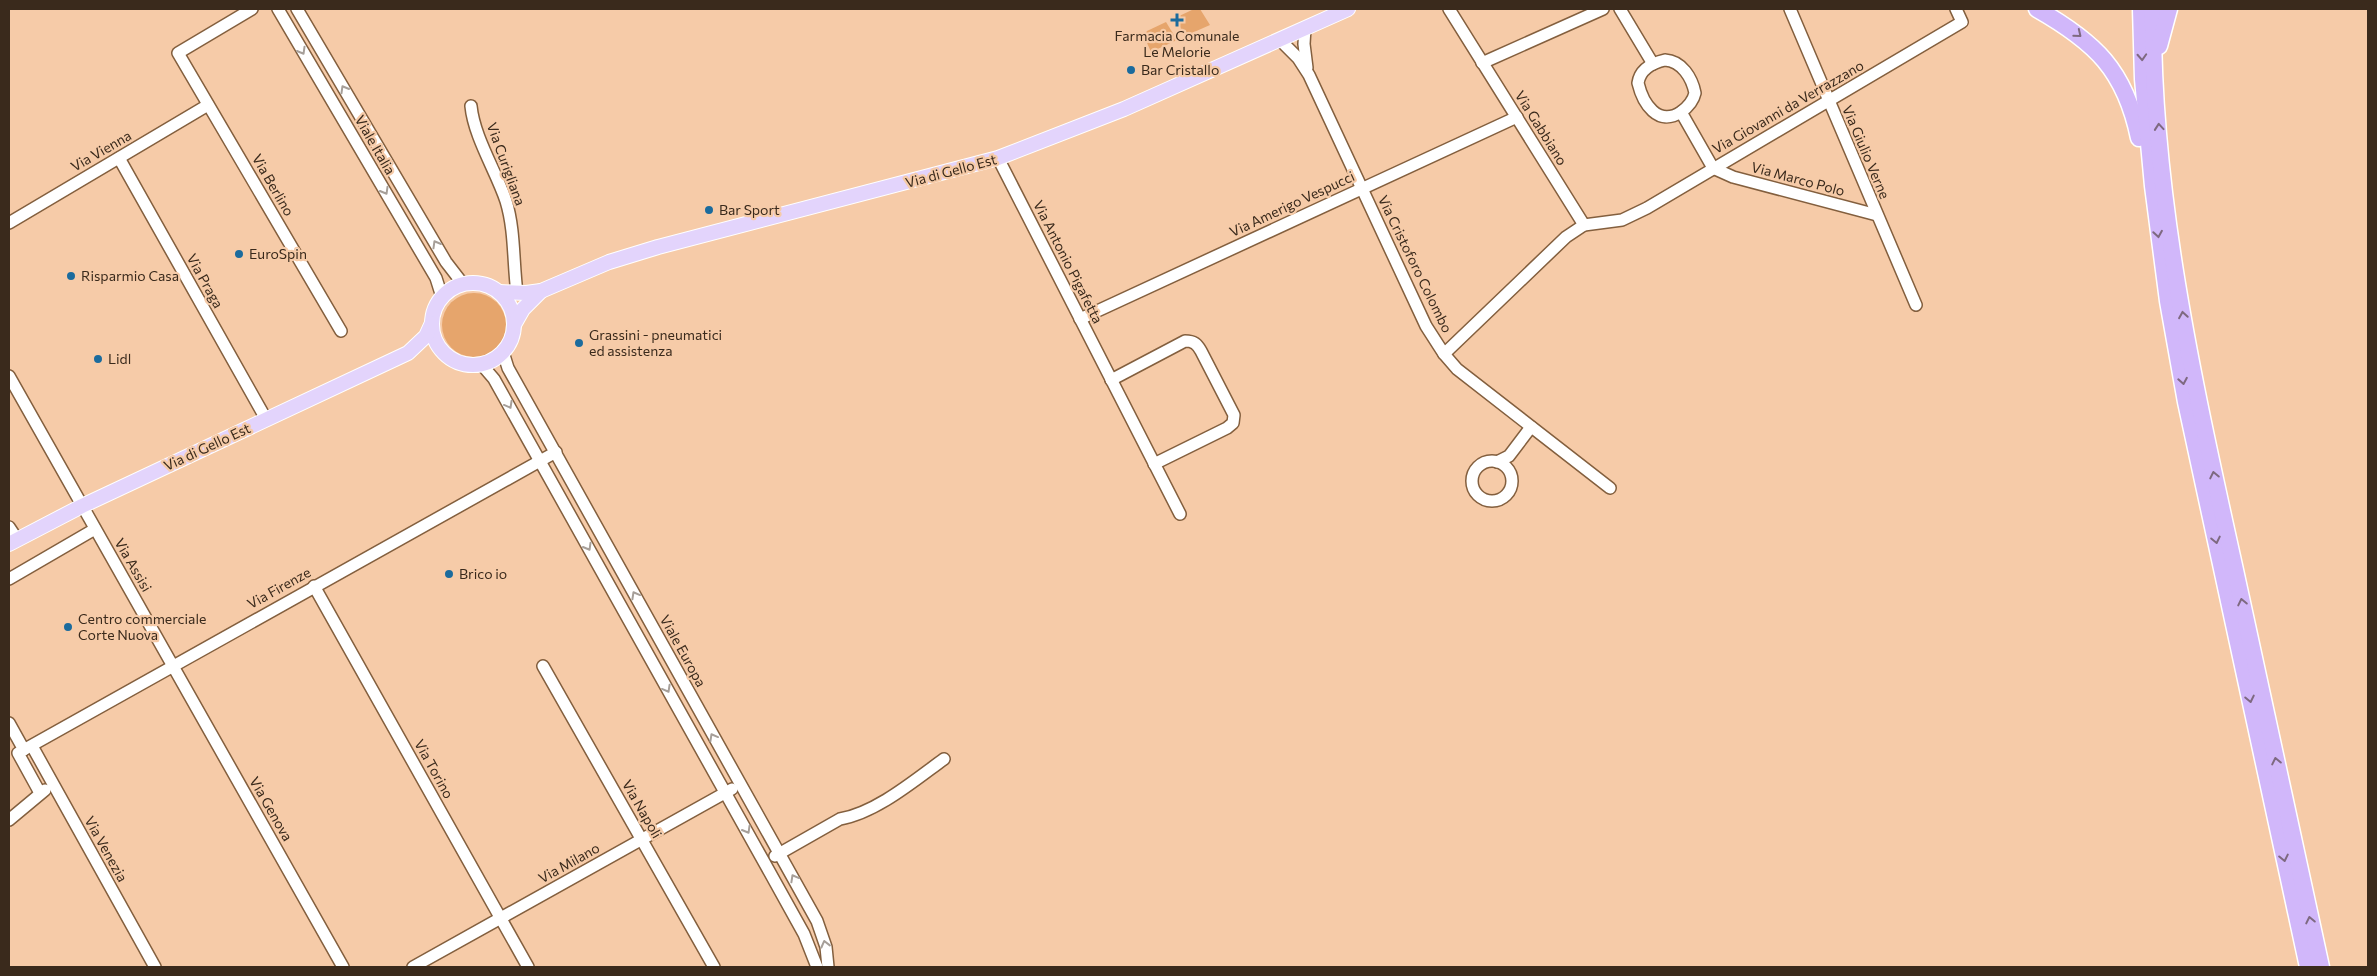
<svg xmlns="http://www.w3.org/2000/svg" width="2377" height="976" viewBox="0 0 2377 976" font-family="Commissioner,sans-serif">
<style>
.green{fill:#e6a56c}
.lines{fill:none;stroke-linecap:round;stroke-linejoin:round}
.minor-casing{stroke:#835f3e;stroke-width:14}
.major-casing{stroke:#fff;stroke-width:16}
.highway-casing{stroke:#fff;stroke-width:19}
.minor{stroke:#fff;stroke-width:11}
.major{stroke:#e3d4fc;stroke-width:14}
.highway{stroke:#d1b7fa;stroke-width:16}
.oneway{stroke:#7e6980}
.oneway2{stroke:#a69f99}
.poi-dot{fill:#1b6b9d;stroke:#f6cba8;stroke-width:2}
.labels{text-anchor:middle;stroke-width:4.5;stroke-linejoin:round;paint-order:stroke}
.poi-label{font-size:14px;fill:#3a2a1c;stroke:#f6cba8;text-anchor:start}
.street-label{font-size:14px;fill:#3a2a1c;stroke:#f6cba8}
</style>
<rect width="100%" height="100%" fill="#f6cba8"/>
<g class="green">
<path d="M1194 9H1200L1210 25 1185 36 1175 18Z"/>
<path d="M1166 22 1177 40 1151 52 1144 36 1147 31Z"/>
<circle cx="474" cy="325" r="32"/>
</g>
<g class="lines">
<defs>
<g id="minor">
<path d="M252 9 178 53 341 331"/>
<path d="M278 9 436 278 442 297"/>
<path d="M297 9 446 262 463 284"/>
<path d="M1449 9 1584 225"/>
<path d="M1620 9 1653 64"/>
<path d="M1790 9 1916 305"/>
<path d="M1305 28 1304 44 1307 68"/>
<path d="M1280 40 1298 58 1309 75 1426 326 1444 354 1457 369 1610 488"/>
<path d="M1665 60C1682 61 1692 78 1695 93 1693 102 1688 107 1681 112 1658 127 1643 104 1638 83 1640 69 1652 63 1665 60Z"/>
<path d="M1482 63 1603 9"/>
<path d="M471 106C474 137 496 171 506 201 515 230 513 263 517 293"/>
<path d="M1681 112 1713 168 1733 177 1877 215"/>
<path d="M119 158 266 419"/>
<path d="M998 158 1180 514"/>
<path d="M9 223 208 105"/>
<path d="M1080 319 1517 117"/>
<path d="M503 352 508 368 817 921 826 947 828 967"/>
<path d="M1444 354 1566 237 1584 225 1622 220 1647 208 1962 22 1956 9"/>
<path d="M482 365 494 379 764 862 804 934 817 967"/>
<path d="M9 376 343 967"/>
<path d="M1111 380 1185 341C1194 341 1197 344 1201 351L1234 415 1233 423 1227 428 1154 464"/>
<circle cx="1492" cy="481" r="20"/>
<path d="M1497 462 1509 456 1531 427"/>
<path d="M9 527 17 539"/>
<path d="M9 579 95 529"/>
<path d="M314 586 528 967"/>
<path d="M543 666 714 967"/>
<path d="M9 723 24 750"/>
<path d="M32 746 155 967"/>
<path d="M40 793 18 753 556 452"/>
<path d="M9 820 45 790"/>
<path d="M775 856 840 819C876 813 915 780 944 759"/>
<path d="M413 967 732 789"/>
</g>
<g id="major">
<circle cx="473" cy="324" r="41"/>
<path d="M499 292 526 293 541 291 609 262 658 247 998 158 1124 109 1348 9"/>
<path d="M515 323 523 309 541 291"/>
<path d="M9 544 82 506 408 353 426 336 432 323"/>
</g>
<g id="highway">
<path d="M2037 9C2095 42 2125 70 2139 138"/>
<path d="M2141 9 2143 79 2153 186 2168 301 2186 402 2308 967"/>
<path d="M2153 9C2151 195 2195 389 2235 570 2264 702 2292 835 2321 967"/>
<path d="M2159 46 2169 9"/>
</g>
</defs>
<use href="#minor" class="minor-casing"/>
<use href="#major" class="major-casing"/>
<use href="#highway" class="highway-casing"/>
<use href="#minor" class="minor"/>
<use href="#major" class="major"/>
<use href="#highway" class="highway"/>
</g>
<defs><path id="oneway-chevron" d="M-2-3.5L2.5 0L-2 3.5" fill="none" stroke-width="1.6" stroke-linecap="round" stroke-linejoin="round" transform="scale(1.25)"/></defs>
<g class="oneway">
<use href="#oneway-chevron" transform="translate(2078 34) rotate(39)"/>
<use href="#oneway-chevron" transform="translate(2142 57) rotate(87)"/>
<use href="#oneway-chevron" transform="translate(2159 127) rotate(-95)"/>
<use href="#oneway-chevron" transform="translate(2158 234) rotate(81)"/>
<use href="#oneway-chevron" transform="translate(2183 315) rotate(-99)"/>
<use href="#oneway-chevron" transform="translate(2183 381) rotate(80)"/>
<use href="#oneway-chevron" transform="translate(2214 475) rotate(-102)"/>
<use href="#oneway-chevron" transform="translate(2216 540) rotate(78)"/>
<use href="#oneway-chevron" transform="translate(2242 602) rotate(-102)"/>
<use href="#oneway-chevron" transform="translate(2250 699) rotate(78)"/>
<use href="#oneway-chevron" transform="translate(2276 761) rotate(-102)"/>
<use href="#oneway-chevron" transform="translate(2284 858) rotate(78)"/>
<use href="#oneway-chevron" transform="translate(2310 920) rotate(-102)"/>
</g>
<g class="oneway2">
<use href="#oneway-chevron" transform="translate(302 51) rotate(60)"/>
<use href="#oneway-chevron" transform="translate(344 89) rotate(-120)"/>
<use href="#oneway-chevron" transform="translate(385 191) rotate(60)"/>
<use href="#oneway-chevron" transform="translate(436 244) rotate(-120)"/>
<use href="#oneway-chevron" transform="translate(509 405) rotate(61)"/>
<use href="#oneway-chevron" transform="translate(588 547) rotate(60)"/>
<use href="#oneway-chevron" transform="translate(635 595) rotate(-119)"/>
<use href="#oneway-chevron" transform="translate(667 689) rotate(61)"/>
<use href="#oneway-chevron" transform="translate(713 737) rotate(-119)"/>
<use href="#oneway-chevron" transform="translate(747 830) rotate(60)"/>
<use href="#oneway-chevron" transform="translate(794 878) rotate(-119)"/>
<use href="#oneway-chevron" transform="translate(825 944) rotate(-104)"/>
</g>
<g class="poi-dot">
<path d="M1174.5 12.5h5v5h5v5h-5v5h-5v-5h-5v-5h5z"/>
<circle cx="1131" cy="70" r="5"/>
<circle cx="709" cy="210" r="5"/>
<circle cx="239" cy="254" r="5"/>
<circle cx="71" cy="276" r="5"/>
<circle cx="579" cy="343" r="5"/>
<circle cx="98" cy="359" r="5"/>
<circle cx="449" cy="574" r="5"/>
<circle cx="68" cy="627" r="5"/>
</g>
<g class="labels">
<g class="poi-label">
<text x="1177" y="41" text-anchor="middle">Farmacia Comunale<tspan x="1177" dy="16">Le Melorie</tspan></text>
<text x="1141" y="75">Bar Cristallo</text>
<text x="719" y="215">Bar Sport</text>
<text x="249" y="259">EuroSpin</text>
<text x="81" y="281">Risparmio Casa</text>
<text x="589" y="340">Grassini - pneumatici<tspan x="589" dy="16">ed assistenza</tspan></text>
<text x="108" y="364">Lidl</text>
<text x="459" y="579">Brico io</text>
<text x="78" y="624">Centro commerciale<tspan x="78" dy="16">Corte Nuova</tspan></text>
</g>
<g class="street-label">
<text transform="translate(1788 107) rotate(-30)" y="5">Via Giovanni da Verrazzano</text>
<text transform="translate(1541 128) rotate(58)" y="5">Via Gabbiano</text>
<text transform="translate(375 145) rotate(60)" y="5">Viale Italia</text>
<text transform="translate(101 151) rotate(-30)" y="5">Via Vienna</text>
<text transform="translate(1866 152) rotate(67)" y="5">Via Giulio Verne</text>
<text transform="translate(506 164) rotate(70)" y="5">Via Curigliana</text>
<text transform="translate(951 171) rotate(-15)" y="5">Via di Gello Est</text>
<text transform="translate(1798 179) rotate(15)" y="5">Via Marco Polo</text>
<text transform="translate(273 185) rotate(60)" y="5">Via Berlino</text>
<text transform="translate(1292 204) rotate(-25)" y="5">Via Amerigo Vespucci</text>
<text transform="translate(1068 262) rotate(63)" y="5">Via Antonio Pigafetta</text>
<text transform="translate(1415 264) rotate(64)" y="5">Via Cristoforo Colombo</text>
<text transform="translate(205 281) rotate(61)" y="5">Via Praga</text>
<text transform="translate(207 447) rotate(-25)" y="5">Via di Gello Est</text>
<text transform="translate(133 565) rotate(60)" y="5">Via Assisi</text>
<text transform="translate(279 588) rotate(-29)" y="5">Via Firenze</text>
<text transform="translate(683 651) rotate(61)" y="5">Viale Europa</text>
<text transform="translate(434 769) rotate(61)" y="5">Via Torino</text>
<text transform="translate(271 809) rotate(60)" y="5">Via Genova</text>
<text transform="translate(642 809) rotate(60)" y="5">Via Napoli</text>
<text transform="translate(106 849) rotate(61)" y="5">Via Venezia</text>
<text transform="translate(569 863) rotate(-29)" y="5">Via Milano</text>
</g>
</g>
<rect width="2377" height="976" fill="none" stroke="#3a2a1c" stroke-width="20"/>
</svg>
